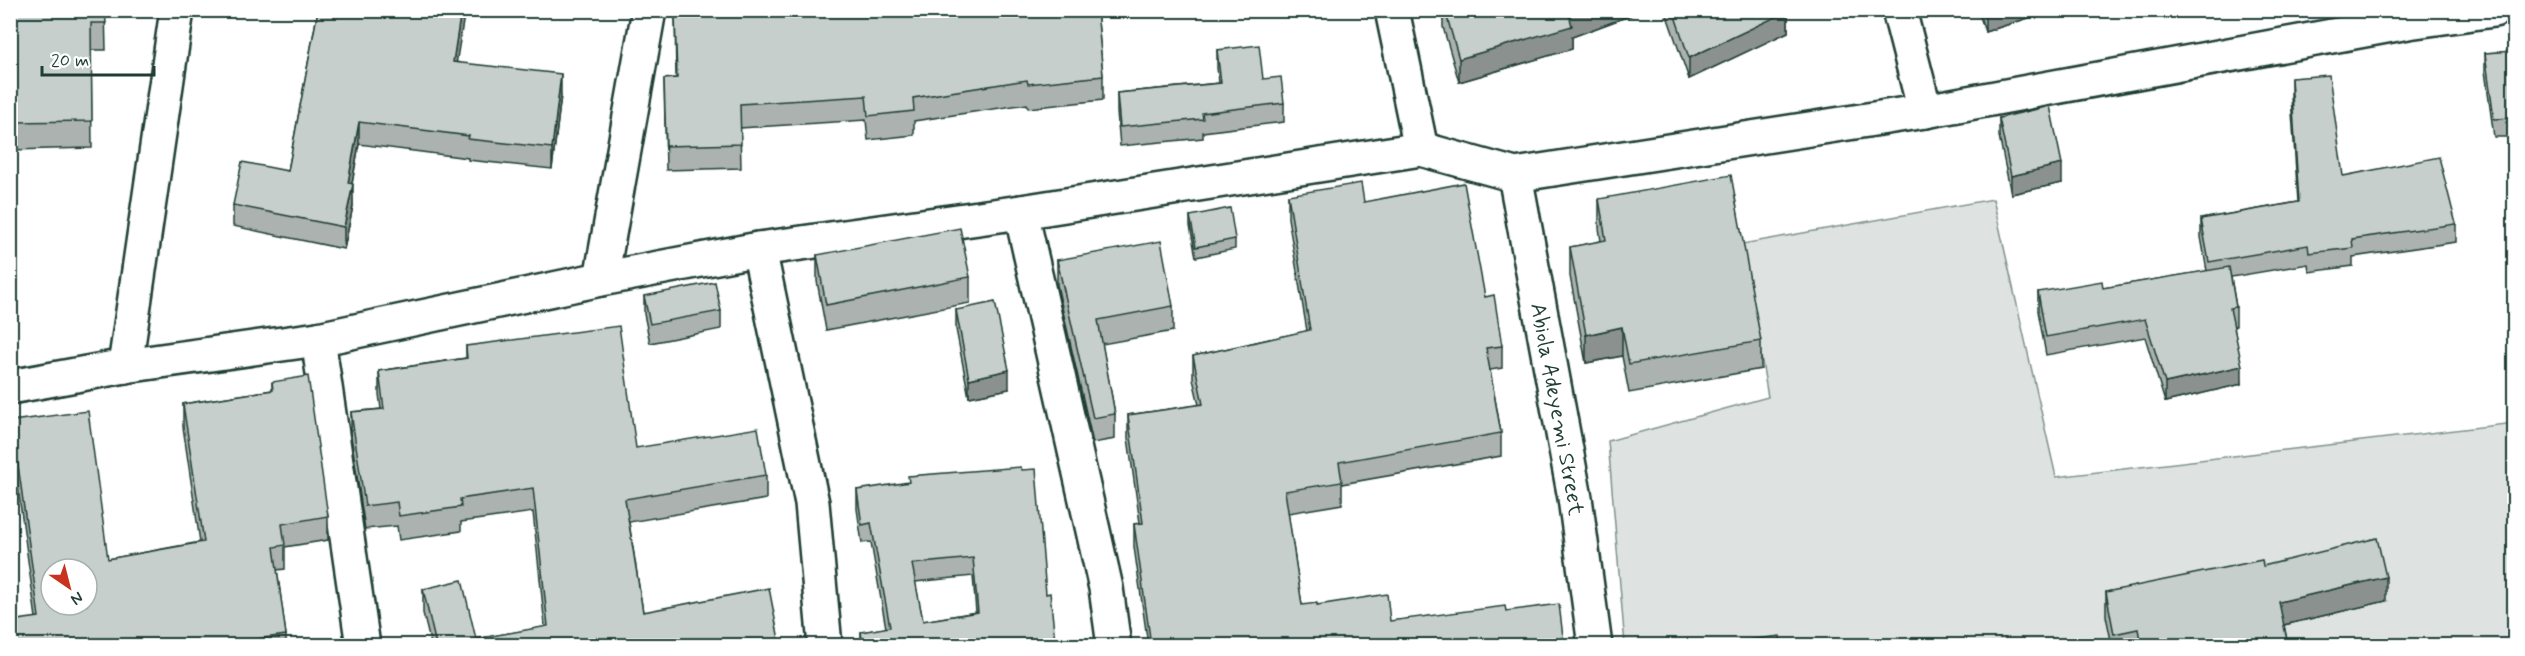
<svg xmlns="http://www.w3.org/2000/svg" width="2525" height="656" viewBox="0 0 2525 656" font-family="Mynerve,sans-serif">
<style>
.grass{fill:#dee3e2;stroke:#7e908b;stroke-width:1.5}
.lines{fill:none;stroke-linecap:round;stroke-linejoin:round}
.street-casing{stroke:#1f3d34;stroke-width:38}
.street{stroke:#fff;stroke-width:33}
.wall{fill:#abb2af;stroke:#1f3d34;stroke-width:1.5;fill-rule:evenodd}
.shaded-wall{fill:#8b918f;stroke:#1f3d34;stroke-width:1.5}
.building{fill:#c7cfcc;stroke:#1f3d34;stroke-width:1.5;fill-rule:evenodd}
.labels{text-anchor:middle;stroke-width:4.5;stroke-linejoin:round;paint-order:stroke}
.street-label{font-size:22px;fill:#1f3d34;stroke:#fff}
</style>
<rect width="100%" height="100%" fill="#fff"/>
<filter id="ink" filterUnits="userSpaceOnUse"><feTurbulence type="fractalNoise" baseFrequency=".0167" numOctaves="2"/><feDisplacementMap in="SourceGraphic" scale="12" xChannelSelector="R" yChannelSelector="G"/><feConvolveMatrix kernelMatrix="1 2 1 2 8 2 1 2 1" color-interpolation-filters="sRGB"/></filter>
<g filter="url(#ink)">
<path class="grass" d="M1993 199 2056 477 2514 423V645H1625L1608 441 1768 397 1742 244Z"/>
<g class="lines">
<defs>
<g id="street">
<path d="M1392 10 1421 149"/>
<path d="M1899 10 1925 111"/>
<path id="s1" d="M1515 175 1575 498 1595 646"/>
<path d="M1021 212 1106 588 1114 646"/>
<path d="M759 249 812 503 825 646"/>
<path d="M601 279 649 10"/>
<path d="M318 339 363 646"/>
<path d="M125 366 177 10"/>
<path d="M10 387 125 366 318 339 601 279 759 249 1021 212 1421 149 1515 175 1925 111 2408 22 2494 10"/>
</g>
</defs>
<use href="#street" class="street-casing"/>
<use href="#street" class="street"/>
</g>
<g class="wall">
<path d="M10 10H105L106 50H91L92 148 10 150Z"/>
<path d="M318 10 456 62 561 95 552 169 468 160V158L359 144 352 184 353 206 344 249 233 226V205L288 171Z"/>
<path d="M682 10H1097L1103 76V100L1028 108 1027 104 914 121V135L868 140 866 120 740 128 741 168 666 170 664 79 676 78 675 15H683Z"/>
<path d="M1440 10H1645L1572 37V49L1459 82 1443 27V21Z"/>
<path d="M1665 10H1788V32L1689 79Z"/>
<path d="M1978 10H2053L1985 32Z"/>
<path d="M1217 50 1263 79 1284 103V122L1203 132V138L1120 146 1117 112V93L1219 83 1217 68Z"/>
<path d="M2514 51V137H2494L2485 71V53Z"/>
<path d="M2291 78 2343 176 2456 224V242L2353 257V266L2309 272 2308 264 2231 277 2236 307V326H2234L2242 384 2165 402 2145 337 2046 355 2038 311V292L2103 288 2207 271 2201 237V219L2298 202 2291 97Z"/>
<path d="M1999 118 2062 183 2011 194 1999 136Z"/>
<path d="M1288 195 1364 202 1485 297 1502 346V368L1490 370 1501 433V456L1342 484V504L1288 513 1302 605H1317L1390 621 1506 611 1564 645H1148L1134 547V524L1140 523 1128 438V415L1199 405 1193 379V356L1307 331 1288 218Z"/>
<path d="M1599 199 1761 341V369L1629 393 1622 356 1586 363 1570 276V247L1601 241 1599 228Z"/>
<path d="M1190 216 1235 239V249L1196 257 1190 226Z"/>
<path d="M817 255 970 277V303L826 330 817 281Z"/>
<path d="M1057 260 1173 306V331L1102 344 1115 414V439L1093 443 1057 285Z"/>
<path d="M644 296 721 311V329L650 343 644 314Z"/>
<path d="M956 310 1009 389 969 397 956 329Z"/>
<path d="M466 346 636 448 766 475V499L629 522 643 612 780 645H431L423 613V589L476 639 545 627 533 512 461 522V531L399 540 397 526 365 529 351 436V412L381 409 379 394V371L466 358Z"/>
<path d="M272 382 328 516V540L285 547V569L277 570 286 635V645H10L36 618 12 445V421L108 559 200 542 183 427V404L272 390Z"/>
<path d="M857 490 1046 594 1055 641V645H861V632L886 628 871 542 862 543 857 509ZM973 576 976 612 923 621 915 582Z"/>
<path d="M2263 566 2386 601 2284 625 2288 645H2112L2106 616V592Z"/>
</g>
<g class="shaded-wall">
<path d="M461 10H465L453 83V62Z"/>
<path d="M1579 10H1645L1572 37V49L1459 82V59Z"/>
<path d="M1994 10H2053L1985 32V13Z"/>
<path d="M1788 11V32L1689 79V58Z"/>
<path d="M561 74V95L552 169V148Z"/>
<path d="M359 122V144L348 205V183Z"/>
<path d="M2062 164V183L2011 194V176Z"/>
<path d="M353 184V206L344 249V227Z"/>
<path d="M1622 327V356L1586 363V335Z"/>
<path d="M2242 366V384L2165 402V383Z"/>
<path d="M1009 370V389L969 397V379Z"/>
<path d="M2386 577V601L2279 626V602Z"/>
</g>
<g class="building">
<path d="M10 10H105L106 23H91L92 121 10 122Z"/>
<path d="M318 10H461L453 62 561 74 552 148 468 139 469 136 359 122 348 183 353 184 344 227 233 205 242 162 288 171Z"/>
<path d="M683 10H1097L1103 76 1028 84 1027 80 913 98 914 111 868 116 866 96 740 104 741 144 666 146 664 79 677 78 675 15H683Z"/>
<path d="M1445 10H1579L1569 14 1572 26 1459 59Z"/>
<path d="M1673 10H1788V11L1689 58Z"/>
<path d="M1984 10H1994L1985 13Z"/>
<path d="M1259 45 1263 79 1281 77 1284 103 1202 113 1203 119 1120 127 1117 93 1221 83 1217 50Z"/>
<path d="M2514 51V118L2494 119 2485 53Z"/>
<path d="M2329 75 2343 176 2439 157 2456 224 2352 239 2353 248 2309 253 2308 245 2209 262 2201 219 2299 202 2291 78Z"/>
<path d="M2050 106 2062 164 2011 176 1999 118Z"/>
<path d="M1731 175 1761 341 1629 364 1622 327 1586 335 1570 247 1606 240 1599 199Z"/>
<path d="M1361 183 1364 202 1464 183 1485 297 1494 295 1502 346 1486 348 1501 433 1339 462 1342 482 1285 491 1302 605 1317 603V605L1387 594 1390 621 1505 606 1506 611 1559 604 1564 645H1151L1134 524 1143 523 1128 415 1203 404 1193 356 1310 330 1288 195Z"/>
<path d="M1230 208 1235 239 1196 247 1190 216Z"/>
<path d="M960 228 970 277 826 305 817 255Z"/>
<path d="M1161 241 1173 306 1098 320 1115 414 1093 418 1057 260Z"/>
<path d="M2229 267 2236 307 2230 308 2242 366 2165 383 2145 319 2046 337 2038 292 2102 281 2103 288Z"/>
<path d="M715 282 721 311 650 324 644 296Z"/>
<path d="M995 302 1009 370 969 379 956 310Z"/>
<path d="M619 326 636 448 758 428 766 475 625 499 643 612 769 588 780 645H436L423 589 462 580 476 639 548 626 533 488 460 499 461 507 399 516 397 502 365 506 351 412 384 409 379 371 467 358 466 346Z"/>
<path d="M308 376 328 516 282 524 285 545 274 547 286 635 212 645H10V621L39 617 12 421 88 411 108 559 204 542 183 404 273 390 272 382ZM51 569H87V605H51Z"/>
<path d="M1021 467 1022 470 1036 469 1046 594 1050 593 1055 641 1047 642V645H863L861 632 890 627 871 523 862 525 857 490 909 482 908 476ZM973 558 978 612 923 621 912 564Z"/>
<path d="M2377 538 2386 577 2279 602 2288 645H2141L2138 629 2114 634 2106 592 2262 560 2263 566Z"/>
<path d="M1780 636 1781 645H1706Z"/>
</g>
</g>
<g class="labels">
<g class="street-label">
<text dy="8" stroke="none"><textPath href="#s1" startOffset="238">Abiola Adeyemi Street</textPath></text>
</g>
</g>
<rect width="2525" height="656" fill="none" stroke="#fff" stroke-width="36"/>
<rect x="18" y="18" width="2489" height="620" fill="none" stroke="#1f3d34" stroke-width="2" filter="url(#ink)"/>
<g transform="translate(69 587) rotate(145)"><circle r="28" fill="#ffffff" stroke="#a5b1ae" stroke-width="1.5"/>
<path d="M0-4.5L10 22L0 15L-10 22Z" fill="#c8321e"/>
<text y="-9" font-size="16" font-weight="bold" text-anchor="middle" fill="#1f3d34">N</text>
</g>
<path d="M42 66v9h112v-9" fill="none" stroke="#1f3d34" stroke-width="3"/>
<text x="51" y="66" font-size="18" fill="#1f3d34" stroke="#ffffff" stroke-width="4.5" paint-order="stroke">20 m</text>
</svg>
